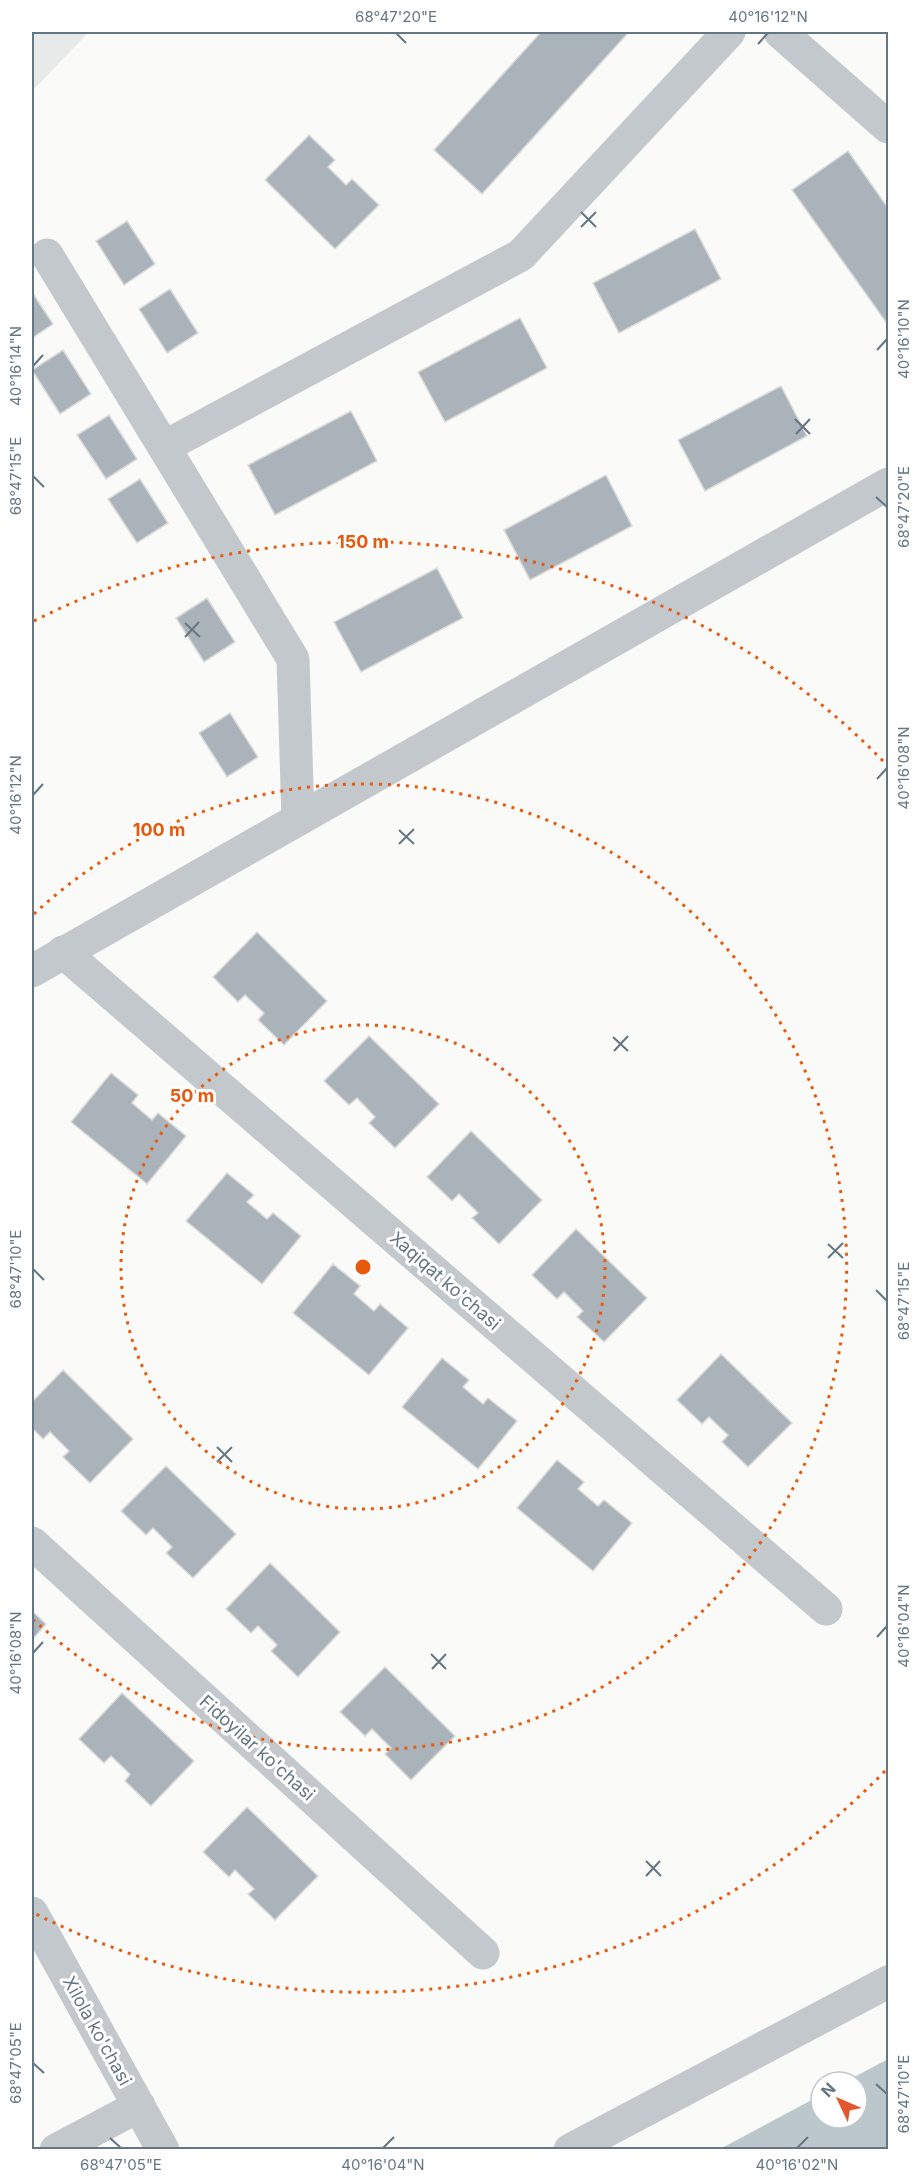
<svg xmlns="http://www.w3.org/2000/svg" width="920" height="2181" viewBox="0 0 920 2181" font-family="Inter,sans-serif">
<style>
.built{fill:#e8e9e9}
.water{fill:#bbc7cb}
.building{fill:#aab3b9;stroke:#dcdcda;stroke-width:1.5}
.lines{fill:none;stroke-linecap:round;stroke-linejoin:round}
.minor{stroke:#c3c8cc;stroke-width:33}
.ticks{fill:none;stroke:#657683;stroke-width:2}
.ring{fill:none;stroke:#e8590c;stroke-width:3;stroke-dasharray:3 6}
.labels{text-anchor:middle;stroke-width:6;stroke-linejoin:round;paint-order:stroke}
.street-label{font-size:18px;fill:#657683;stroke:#fff}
.centre{fill:#e8590c;stroke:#fff;stroke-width:3}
.ring-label{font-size:18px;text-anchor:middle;font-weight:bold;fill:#e8590c;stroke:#fff;stroke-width:6;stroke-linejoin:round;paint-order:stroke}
.neatline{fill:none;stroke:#657683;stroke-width:2}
.ticks-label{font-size:15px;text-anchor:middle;fill:#657683}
</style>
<rect width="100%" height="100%" fill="#fafaf8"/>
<path class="built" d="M32 32H89L32 91Z"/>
<path class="water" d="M888 2059V2149H720L821 2095V2118H857V2082H845Z"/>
<g class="building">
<path d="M541 32H629L482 194 434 150Z"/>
<path d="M309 135 335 160 328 167 346 185 352 179 379 205 335 249 265 180Z"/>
<path d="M848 151 888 208V325L792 190Z"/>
<path d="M127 221 155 264 124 285 96 241Z"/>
<path d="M695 229 721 279 619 333 593 283Z"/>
<path d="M170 289 198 333 167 353 139 309Z"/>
<path d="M32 292 53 324 32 338Z"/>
<path d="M520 318 547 368 445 422 418 372Z"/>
<path d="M63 350 91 394 60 414 32 370Z"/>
<path d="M781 386 807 436 705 491 678 440Z"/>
<path d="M351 411 377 461 275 515 248 465Z"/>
<path d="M109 415 137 459 106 479 77 435Z"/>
<path d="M606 475 632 526 530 580 504 530Z"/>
<path d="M140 479 168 523 137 543 108 499Z"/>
<path d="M437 568 463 618 361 672 334 622Z"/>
<path d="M207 598 235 642 204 662 176 618Z"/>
<path d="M230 713 258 757 227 777 199 733Z"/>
<path d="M257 932 327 1001 284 1045 258 1020 264 1013 245 995 238 1002 213 977Z"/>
<path d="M369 1036 439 1104 395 1148 369 1123 375 1117 357 1098 349 1105 324 1081Z"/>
<path d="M111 1073 138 1095 132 1103 152 1120 158 1113 186 1136 147 1184 71 1122Z"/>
<path d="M471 1131 542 1200 499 1244 472 1218 478 1213 459 1194 452 1201 427 1177Z"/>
<path d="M227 1173 254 1195 247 1202 267 1219 273 1213 301 1236 262 1284 186 1221Z"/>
<path d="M576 1229 647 1298 604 1342 577 1317 583 1311 564 1292 557 1299 532 1275Z"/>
<path d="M333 1264 360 1286 354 1294 374 1311 380 1304 408 1328 369 1375 293 1313Z"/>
<path d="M721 1354 792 1423 748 1467 722 1442 728 1435 709 1417 702 1424 677 1400Z"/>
<path d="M442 1358 469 1380 463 1387 483 1404 488 1398 517 1421 478 1469 402 1407Z"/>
<path d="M63 1370 133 1439 90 1483 63 1457 69 1451 50 1432 43 1439 32 1428V1402Z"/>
<path d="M557 1460 584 1482 578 1489 598 1506 604 1500 632 1523 593 1571 517 1508Z"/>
<path d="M166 1466 236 1534 193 1578 166 1553 172 1547 153 1528 146 1535 121 1511Z"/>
<path d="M270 1563 340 1632 298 1677 271 1651 277 1645 258 1626 251 1633 226 1609Z"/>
<path d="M32 1611 46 1624 32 1640Z"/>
<path d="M385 1667 455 1736 411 1780 385 1754 391 1748 372 1729 365 1736 340 1712Z"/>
<path d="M122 1693 194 1761 151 1806 125 1781 130 1774 111 1756 104 1763 79 1739Z"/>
<path d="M247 1807 318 1876 275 1920 248 1894 254 1889 235 1870 229 1877 203 1852Z"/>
</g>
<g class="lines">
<g class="minor">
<path d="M780 32 888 127"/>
<path d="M47 255 293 659 298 819"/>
<path d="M164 447 521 255 729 32"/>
<path d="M63 952 826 1609"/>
<path d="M32 971 888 484"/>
<path d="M32 1543 483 1953"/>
<path d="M32 1913 163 2150"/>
<path d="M56 2150 139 2106"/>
<path d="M570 2150 888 1982"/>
</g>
</g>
<path class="ticks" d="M396 33 406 43M758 44 768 33M581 212 596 227M581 227 596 212M877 350 887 339M33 366 43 355M795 419 810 434M796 434 810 419M33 476 44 487M876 497 887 507M185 623 200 637M185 637 199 622M877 779 887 768M33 795 43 784M399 830 414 844M399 844 414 829M613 1037 628 1051M614 1051 628 1036M828 1244 843 1258M828 1258 843 1243M33 1269 44 1280M876 1290 887 1301M217 1447 232 1462M217 1462 232 1447M877 1637 887 1626M33 1653 43 1642M431 1654 446 1669M432 1669 446 1654M646 1861 661 1876M646 1876 660 1861M33 2063 44 2073M876 2084 887 2094M110 2138 121 2148M383 2148 394 2137M797 2148 808 2137"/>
<g class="ring">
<circle cx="363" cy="1267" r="242"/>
<path d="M34 914A483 483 0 1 1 34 1620"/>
<path d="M885 1771A725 725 0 0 1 34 1913M34 621A725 725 0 0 1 885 763"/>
</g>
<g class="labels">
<g class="street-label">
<text transform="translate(445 1281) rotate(41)" y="6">Xaqiqat ko'chasi</text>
<text transform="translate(257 1748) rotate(42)" y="6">Fidoyilar ko'chasi</text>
<text transform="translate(97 2031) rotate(61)" y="6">Xilola ko'chasi</text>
</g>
</g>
<circle cx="363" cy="1267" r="9" class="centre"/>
<g class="ring-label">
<text x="363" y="548">150 m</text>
<text x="159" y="836">100 m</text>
<text x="192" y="1102">50 m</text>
</g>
<rect width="920" height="2181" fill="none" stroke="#ffffff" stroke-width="66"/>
<g transform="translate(839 2100) rotate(314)"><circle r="28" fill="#ffffff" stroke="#c1c8cd" stroke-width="1.5"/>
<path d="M0-4.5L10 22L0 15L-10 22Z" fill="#e4572e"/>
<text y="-9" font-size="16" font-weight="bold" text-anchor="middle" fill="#657683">N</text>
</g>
<rect x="33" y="33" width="854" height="2115" class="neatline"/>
<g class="ticks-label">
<text x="396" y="22">68°47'20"E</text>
<text x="768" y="22">40°16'12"N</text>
<text transform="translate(904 339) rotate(-90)" y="5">40°16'10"N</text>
<text transform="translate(16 366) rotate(-90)" y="5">40°16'14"N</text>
<text transform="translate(16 476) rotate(-90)" y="5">68°47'15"E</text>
<text transform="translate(904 507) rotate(-90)" y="5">68°47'20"E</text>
<text transform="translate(904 768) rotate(-90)" y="5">40°16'08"N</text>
<text transform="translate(16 795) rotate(-90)" y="5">40°16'12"N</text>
<text transform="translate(16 1269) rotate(-90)" y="5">68°47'10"E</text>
<text transform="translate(904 1301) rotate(-90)" y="5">68°47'15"E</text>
<text transform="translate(904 1626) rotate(-90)" y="5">40°16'04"N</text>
<text transform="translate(16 1653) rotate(-90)" y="5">40°16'08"N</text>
<text transform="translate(16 2063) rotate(-90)" y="5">68°47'05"E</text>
<text transform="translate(904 2094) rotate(-90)" y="5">68°47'10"E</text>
<text x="121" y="2170">68°47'05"E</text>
<text x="383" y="2170">40°16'04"N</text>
<text x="797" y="2170">40°16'02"N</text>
</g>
</svg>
